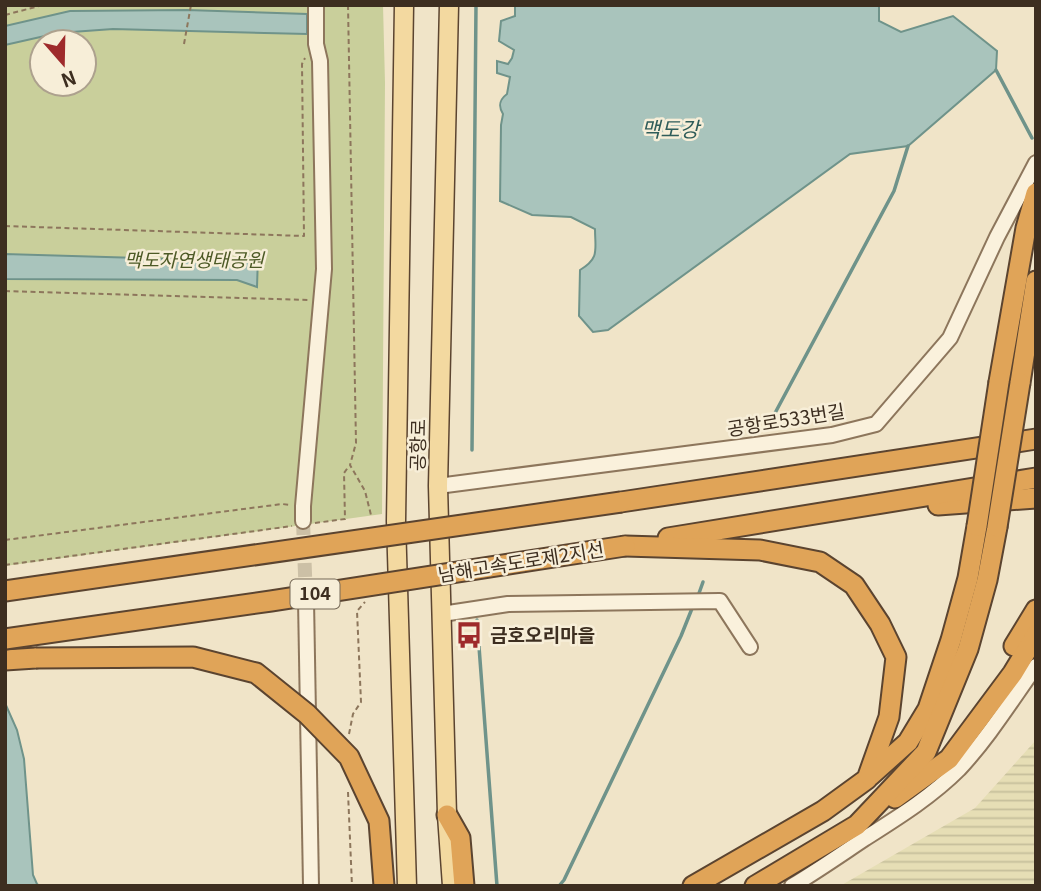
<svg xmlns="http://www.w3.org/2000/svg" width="1041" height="891" viewBox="0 0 1041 891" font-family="Georgia,'Noto Sans KR',serif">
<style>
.farmland{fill:url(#farmland-rules)}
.park{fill:#c9cf9b;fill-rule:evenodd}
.water{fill:#a9c4bc;stroke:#6f938a;stroke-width:2}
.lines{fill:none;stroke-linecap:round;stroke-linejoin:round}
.stream{stroke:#6f938a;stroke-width:3.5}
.minor-tunnel{stroke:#ccc0a6;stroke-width:14;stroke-dasharray:14 7;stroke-linecap:butt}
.minor-casing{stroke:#8d765c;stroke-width:18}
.major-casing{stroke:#5b4430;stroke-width:21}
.highway-casing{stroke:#5b4430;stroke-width:23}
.path{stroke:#8d765c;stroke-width:2;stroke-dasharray:5 3.5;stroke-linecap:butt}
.minor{stroke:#faf1dc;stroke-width:14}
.major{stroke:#f3d9a0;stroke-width:18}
.highway{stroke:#e0a458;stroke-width:19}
.highway-bridge-casing{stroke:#5b4430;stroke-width:23;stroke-linecap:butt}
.highway-bridge{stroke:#e0a458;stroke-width:19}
.labels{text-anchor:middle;stroke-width:5;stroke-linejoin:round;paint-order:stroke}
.shield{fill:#f7eed8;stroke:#756857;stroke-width:2}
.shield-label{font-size:18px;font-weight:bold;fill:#3d2e20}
.park-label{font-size:19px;font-style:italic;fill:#4d5a26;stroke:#f7eed8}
.street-label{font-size:19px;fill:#3d2e20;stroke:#f7eed8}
.poi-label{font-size:19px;font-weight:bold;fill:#3d2e20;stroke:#f7eed8;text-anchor:start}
.water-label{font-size:21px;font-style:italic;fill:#2f5d5a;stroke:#f7eed8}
</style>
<defs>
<pattern id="farmland-rules" width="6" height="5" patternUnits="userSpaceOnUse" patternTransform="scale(1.75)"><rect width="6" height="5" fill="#e6deb5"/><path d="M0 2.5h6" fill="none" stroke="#c6bf9b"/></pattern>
</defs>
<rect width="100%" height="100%" fill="#f0e4c8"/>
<path class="farmland" d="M1036 740V886H840L975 808Z"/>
<path class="park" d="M5 5H383L385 83 382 514 5 566ZM42 42H84V84H42Z"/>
<g class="water">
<path d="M515 5H879V21L901 32 953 16 997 51 996 70 908 146 850 154 608 330 593 332 579 316 580 270C600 258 595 250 595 229L571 217 532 215 500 201 501 125 503 114C498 106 499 100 507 94L510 77 497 73V61L508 64 512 58 514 50 499 41 501 21 515 16Z"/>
<path d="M187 10 307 14V34L113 29 58 33 5 45V26L70 11Z"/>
<path d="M252 253 258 256 257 287 237 280 5 279V254L240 261Z"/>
<path d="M5 703 17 730 24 759 33 875 37 884 40 886H5Z"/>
</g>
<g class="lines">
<g class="stream">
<path d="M996 70 1032 138"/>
<path d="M767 428 894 191 908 146"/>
<path d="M472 450 476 5"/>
<path d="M698 596 703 582"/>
<path d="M477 620 497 886"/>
<path d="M559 886 564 880 681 636 693 606"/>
</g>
<path class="minor-tunnel" d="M303 521 306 600"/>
<defs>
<g id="minor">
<path d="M438 486 832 435 876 424 950 338 997 237 1036 163"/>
<path d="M303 521V506L324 269 320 61 316 44V5"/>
<path d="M306 600 311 886"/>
<path d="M442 614 508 604 720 601 750 647"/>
<path d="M792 886C817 871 840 855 864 839 897 818 931 797 959 769 988 738 1011 701 1036 666"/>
</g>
<g id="major">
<path d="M404 5 396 521 407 886"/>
<path d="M449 5 438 486 447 815 452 886"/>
</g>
<g id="highway">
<path d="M999 382 1026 228 1036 193"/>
<path d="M1020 383 1036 281"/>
<path d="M621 502 1036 439"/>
<path d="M938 505 1036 498"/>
<path d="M668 538 1036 478"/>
<path d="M625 546 760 550 820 562 854 585 880 624 896 657 889 717 867 779 823 811 693 886"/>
<path d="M1014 646 1036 610"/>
<path d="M5 660 36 658"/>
<path d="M870 776 908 742 928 709 951 640 968 578 977 526"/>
<path d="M895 798 949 759 1013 673 1036 635"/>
<path d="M447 815 460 838 464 886"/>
<path d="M755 886 857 825 926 752 968 649 987 580 997 527"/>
</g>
</defs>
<use href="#minor" class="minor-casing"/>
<use href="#major" class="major-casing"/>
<use href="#highway" class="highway-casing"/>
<g class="path">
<path d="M348 5 356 443 350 465 365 491 371 515"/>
<path d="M5 15 43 5"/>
<path d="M184 44 191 5"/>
<path d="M5 226 304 236 302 64 305 58"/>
<path d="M5 291 309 300"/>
<path d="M315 523 345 519 344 473 349 466"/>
<path d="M5 540 282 504 291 505"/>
<path d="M5 565 292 526"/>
<path d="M349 734 353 714 361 702 357 611 365 602"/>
<path d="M348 792 352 886"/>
</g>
<use href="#minor" class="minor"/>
<use href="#major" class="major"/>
<use href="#highway" class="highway"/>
<defs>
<g id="highway-bridge">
<path d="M977 526 999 382"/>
<path d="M997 527 1020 383"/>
<path d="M5 591 621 502"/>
<path d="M5 639 271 601 625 546"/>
<path d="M36 658 193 657 256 673 307 714 349 757 379 821 384 886"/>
</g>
</defs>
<use href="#highway-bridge" class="highway-bridge-casing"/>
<use href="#highway-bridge" class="highway-bridge"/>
</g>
<defs>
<symbol id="bus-bare" viewBox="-9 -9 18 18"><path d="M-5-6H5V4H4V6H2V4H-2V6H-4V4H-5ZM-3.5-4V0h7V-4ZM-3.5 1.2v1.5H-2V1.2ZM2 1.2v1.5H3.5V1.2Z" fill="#9e2a2b" stroke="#f7eed8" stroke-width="2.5" paint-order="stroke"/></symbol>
</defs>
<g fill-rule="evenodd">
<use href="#bus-bare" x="450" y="616" width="38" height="38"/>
</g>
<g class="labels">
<rect class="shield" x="290.5" y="579.5" width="49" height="29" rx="5"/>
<g class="shield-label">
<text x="315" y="600">104</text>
</g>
<g class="park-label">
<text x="194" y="267">맥도자연생태공원</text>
</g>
<g class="street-label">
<text transform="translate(786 420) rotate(-9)" y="7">공항로533번길</text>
<text transform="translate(418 445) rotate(-89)" y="7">공항로</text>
<text transform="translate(521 562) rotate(-9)" y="7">남해고속도로제2지선</text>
</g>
<g class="poi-label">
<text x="490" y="642">금호오리마을</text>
</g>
<g class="water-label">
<text x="670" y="137">맥도강</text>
</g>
</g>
<rect width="1041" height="891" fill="none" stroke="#3d2e20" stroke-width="14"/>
<g transform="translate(63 63) rotate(160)"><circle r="33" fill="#f7eed8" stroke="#ada18e" stroke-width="2"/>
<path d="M0-5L12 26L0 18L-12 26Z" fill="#9e2a2b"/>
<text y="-10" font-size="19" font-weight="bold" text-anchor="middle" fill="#3d2e20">N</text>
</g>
</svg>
